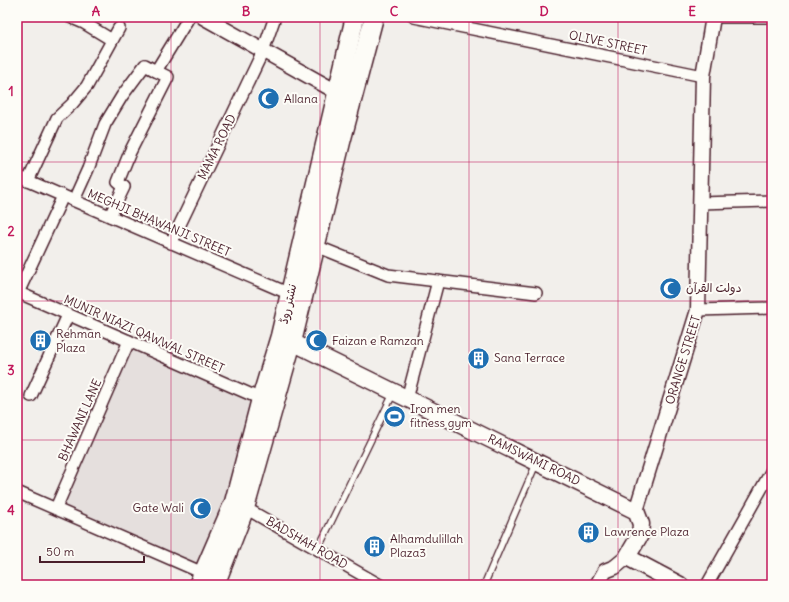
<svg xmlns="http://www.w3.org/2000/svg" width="789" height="602" viewBox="0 0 789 602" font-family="Delius,'Playpen Sans Arabic',sans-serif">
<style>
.built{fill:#e5dfdd}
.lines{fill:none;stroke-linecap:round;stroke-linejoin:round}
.service-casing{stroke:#4a1f2b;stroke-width:8}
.minor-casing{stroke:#4a1f2b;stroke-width:14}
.tertiary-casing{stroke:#4a1f2b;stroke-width:17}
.secondary-casing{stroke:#4a1f2b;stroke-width:19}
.primary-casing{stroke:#4a1f2b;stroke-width:21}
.service{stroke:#fdfcf7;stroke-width:5.5}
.minor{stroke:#fdfcf7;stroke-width:11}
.tertiary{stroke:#fdfcf7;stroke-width:14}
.secondary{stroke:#fdfcf7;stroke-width:16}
.primary{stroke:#fdfcf7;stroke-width:18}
.grid{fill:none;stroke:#c2185b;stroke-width:1;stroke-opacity:0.55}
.labels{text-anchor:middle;stroke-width:4;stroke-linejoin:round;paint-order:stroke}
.street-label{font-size:12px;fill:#4a1f2b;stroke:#fdfcf7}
.poi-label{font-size:12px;fill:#4a1f2b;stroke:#fdfcf7;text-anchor:start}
.neatline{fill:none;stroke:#c2185b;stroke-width:1.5}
.grid-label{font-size:13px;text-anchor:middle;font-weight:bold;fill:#c2185b}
</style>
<rect width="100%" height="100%" fill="#f2efeb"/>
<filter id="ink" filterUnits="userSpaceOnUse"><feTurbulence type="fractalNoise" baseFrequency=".025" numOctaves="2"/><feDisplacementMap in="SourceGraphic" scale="8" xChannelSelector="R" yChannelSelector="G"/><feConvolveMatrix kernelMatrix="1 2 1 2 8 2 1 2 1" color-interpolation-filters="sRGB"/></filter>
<g filter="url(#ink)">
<path class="built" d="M129 342 261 399 203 573 56 508Z"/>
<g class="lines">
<defs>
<g id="service">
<path d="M318 549 393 394"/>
<path d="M484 585 536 464"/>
</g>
<g id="minor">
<path d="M70 17 84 23 112 40"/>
<path d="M414 17 703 76"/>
<path d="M713 17H770"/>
<path d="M17 176 290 294"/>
<path d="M28 181 57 118 72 104 87 86 119 28"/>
<path d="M74 200 88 169 105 124 122 96 145 65 156 71"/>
<path d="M700 203 772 201"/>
<path d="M110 216 124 187 118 182 130 152 168 77 156 71 189 17"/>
<path d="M171 243 263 51 275 17"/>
<path d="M316 246 388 275 536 293"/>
<path d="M17 292 261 399"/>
<path d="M18 293 63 196"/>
<path d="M698 310 772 308"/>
<path d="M31 396 68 315"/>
<path d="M407 399 438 281"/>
<path d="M17 492 203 573"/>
<path d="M240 505 380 585"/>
<path d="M56 508 129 341"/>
<path d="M707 585 772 470"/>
</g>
<g id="tertiary">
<path d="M203 17 337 92"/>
<path d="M636 511 698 310 703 76 713 17"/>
<path d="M597 585 605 571 615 567 627 557"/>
</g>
<path id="secondary" d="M282 337 636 511 641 524 640 535 627 557 680 585"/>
<g id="primary">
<path d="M198 585 234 502 261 399 280 336 355 17"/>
<path d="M215 585 245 508 292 342 341 142 374 17"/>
</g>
</defs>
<use href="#service" class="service-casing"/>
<use href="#minor" class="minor-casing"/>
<use href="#tertiary" class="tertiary-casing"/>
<use href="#secondary" class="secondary-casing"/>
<use href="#primary" class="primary-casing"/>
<use href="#service" class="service"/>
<use href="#minor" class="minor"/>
<use href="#tertiary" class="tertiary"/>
<use href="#secondary" class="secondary"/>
<use href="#primary" class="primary"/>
</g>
</g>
<path class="grid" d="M171 17V585M320 17V585M469 17V585M618 17V585M17 162H772M17 301H772M17 440H772"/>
<defs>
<symbol id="mosque-disc" viewBox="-11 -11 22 22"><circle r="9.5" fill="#1f6fb2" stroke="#fdfcf7"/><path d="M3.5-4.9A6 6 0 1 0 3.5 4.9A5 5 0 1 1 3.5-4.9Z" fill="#fff"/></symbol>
<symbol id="building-disc" viewBox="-11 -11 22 22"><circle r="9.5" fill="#1f6fb2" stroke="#fdfcf7"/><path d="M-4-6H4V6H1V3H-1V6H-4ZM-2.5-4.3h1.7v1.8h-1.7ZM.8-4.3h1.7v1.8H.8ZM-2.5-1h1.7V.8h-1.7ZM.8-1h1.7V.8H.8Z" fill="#fff"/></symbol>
<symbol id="stadium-disc" viewBox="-11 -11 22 22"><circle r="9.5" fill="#1f6fb2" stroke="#fdfcf7"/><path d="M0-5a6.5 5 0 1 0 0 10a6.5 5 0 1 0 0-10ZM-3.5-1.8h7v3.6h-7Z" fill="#fff"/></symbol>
</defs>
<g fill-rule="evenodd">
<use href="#mosque-disc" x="256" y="86" width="25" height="25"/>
<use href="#mosque-disc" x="658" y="276" width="25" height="25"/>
<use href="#building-disc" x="28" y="328" width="25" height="25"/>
<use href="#mosque-disc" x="304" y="328" width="25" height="25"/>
<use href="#building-disc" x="466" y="346" width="25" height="25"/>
<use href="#stadium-disc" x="382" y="404" width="25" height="25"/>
<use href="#mosque-disc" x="188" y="496" width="25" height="25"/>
<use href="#building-disc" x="576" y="520" width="25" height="25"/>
<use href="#building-disc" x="362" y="534" width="25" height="25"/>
</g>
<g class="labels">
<g class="street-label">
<text transform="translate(608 43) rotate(12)" y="4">OLIVE STREET</text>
<text transform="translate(217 147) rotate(-64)" y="4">MAMA ROAD</text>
<text transform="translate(159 223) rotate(23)" y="4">MEGHJI BHAWANJI STREET</text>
<text transform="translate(288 304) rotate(-77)" y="4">نشتر روڈ</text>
<text transform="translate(144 334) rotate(24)" y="4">MUNIR NIAZI QAWWAL STREET</text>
<text transform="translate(683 360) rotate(-73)" y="4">ORANGE STREET</text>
<text transform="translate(80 420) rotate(-66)" y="4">BHAWANI LANE</text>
<text transform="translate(534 460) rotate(26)" y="4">RAMSWAMI ROAD</text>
<text transform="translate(307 543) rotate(30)" y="4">BADSHAH ROAD</text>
</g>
<g class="poi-label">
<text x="284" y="103">Allana</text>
<text x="686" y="292">دولت القرآن</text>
<text x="56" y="338">Rehman<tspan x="56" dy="14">Plaza</tspan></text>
<text x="332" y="345">Faizan e Ramzan</text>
<text x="494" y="362">Sana Terrace</text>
<text x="410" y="413">Iron men<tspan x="410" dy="14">fitness gym</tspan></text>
<text x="184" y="512" text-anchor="end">Gate Wali</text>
<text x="604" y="536">Lawrence Plaza</text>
<text x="390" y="543">Alhamdulillah<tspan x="390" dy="14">Plaza3</tspan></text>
</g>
</g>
<rect width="789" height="602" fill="none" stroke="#fdfcf7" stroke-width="44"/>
<path d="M40 556v6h104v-6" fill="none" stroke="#4a1f2b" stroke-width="2"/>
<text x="46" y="556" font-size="12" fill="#4a1f2b" stroke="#fdfcf7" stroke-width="3" paint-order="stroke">50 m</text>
<rect x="22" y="22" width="745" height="558" class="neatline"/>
<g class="grid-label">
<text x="96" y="16">A</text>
<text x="246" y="16">B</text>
<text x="394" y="16">C</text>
<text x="544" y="16">D</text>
<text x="692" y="16">E</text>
<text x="11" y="96">1</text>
<text x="11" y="236">2</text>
<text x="11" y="375">3</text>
<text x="11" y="515">4</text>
</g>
</svg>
